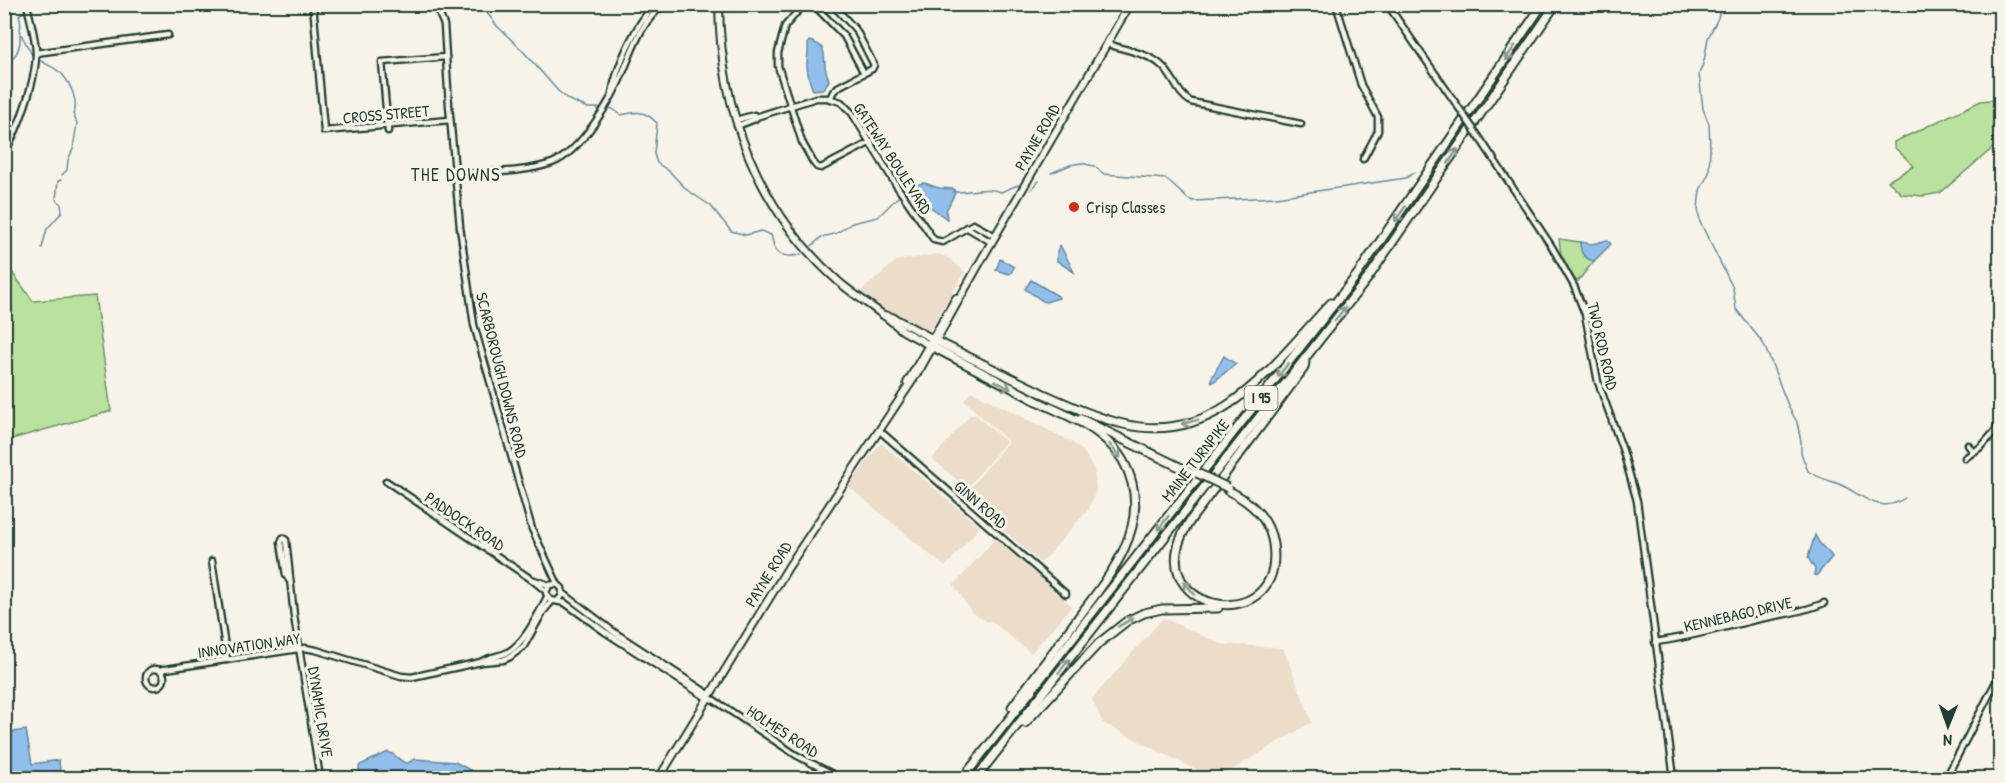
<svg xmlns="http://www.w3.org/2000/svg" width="2005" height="783" viewBox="0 0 2005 783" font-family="'Patrick Hand',sans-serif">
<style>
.built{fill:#ecdcca}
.green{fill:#bae29e;stroke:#6c9069;stroke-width:1.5}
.water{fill:#92beeb;stroke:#648aa2;stroke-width:1.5}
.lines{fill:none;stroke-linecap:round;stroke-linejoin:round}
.stream{stroke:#648aa2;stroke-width:1.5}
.minor-casing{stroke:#1f3d34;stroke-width:9}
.major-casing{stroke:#1f3d34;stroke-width:10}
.highway-casing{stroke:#1f3d34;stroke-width:11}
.minor{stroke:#f7f3e8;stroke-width:4.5}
.major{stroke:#f7f3e8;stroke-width:6}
.highway{stroke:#f7f3e8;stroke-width:7}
.minor-bridge-casing{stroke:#1f3d34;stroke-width:9;stroke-linecap:butt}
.highway-bridge-casing{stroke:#1f3d34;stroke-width:11;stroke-linecap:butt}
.minor-bridge{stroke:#f7f3e8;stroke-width:4.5}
.highway-bridge{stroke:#f7f3e8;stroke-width:7}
.oneway{stroke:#8b988e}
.poi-dot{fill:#c8321e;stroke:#f7f3e8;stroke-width:2}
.labels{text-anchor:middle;stroke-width:6;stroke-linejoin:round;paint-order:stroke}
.shield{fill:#f7f3e8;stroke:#60746a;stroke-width:1.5}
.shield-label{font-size:15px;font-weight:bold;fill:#1f3d34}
.street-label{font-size:16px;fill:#1f3d34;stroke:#f7f3e8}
.poi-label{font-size:16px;fill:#1f3d34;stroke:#f7f3e8;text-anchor:start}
.neighbourhood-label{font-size:18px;letter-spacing:1.5px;fill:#1f3d34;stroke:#f7f3e8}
</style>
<rect width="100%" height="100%" fill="#f7f3e8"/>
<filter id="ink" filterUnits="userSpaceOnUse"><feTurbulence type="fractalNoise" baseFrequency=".0167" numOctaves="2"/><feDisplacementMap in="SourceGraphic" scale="12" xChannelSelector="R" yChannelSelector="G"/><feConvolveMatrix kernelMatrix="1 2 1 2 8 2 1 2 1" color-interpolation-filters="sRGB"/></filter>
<g filter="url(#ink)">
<g class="built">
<path d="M938 254 950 259 965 272 929 331 877 306 859 293 896 261Z"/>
<path d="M971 391 1070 441 1083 451 1094 470 1096 490 1089 509 1041 563 964 496 1008 442 964 400Z"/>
<path d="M970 415H976L1006 442 967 488 932 459Z"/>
<path d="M881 443 980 527 945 567 848 486Z"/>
<path d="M995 539 1072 606 1031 653 990 620 988 622 972 613 954 585Z"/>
<path d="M1163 618 1221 644 1283 648 1312 722 1220 777 1196 770 1103 723 1092 699Z"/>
</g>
<g class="green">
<path d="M1990 100 2000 102V142L1940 193 1923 196 1902 194 1888 181 1914 166 1894 147V142L1981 101Z"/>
<path d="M1559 239 1580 242 1583 254 1594 261 1578 281 1575 280 1561 254Z"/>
<path d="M6 264 33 301 95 296 111 411 5 441 4 265Z"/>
</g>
<g class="water">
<path d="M809 41C826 45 824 52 825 67 826 72 828 76 829 81L823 89 813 90C810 84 807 72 807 65 807 57 809 51 808 43Z"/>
<path d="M924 183 939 188 954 189 955 193 946 211 947 219 932 208 921 209 919 204 913 200 910 190 915 185Z"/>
<path d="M1607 240 1611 244 1594 261C1584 259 1580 252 1580 242L1592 244Z"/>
<path d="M1060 245 1074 272 1057 261V251Z"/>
<path d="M1000 259 1014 267 1011 273 1009 274 996 270Z"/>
<path d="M1031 280 1058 296 1059 298 1046 302 1043 301 1025 289Z"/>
<path d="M1224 356 1236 364 1212 383 1211 379Z"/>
<path d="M1815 535C1820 548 1829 550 1832 557L1816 576 1814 575 1815 569 1808 558Z"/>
<path d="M26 730 32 764 59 760 60 771C41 771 25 779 5 776V733Z"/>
<path d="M388 752 394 755 403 762 408 763 415 759 455 762 485 778H360L359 767 360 765Z"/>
</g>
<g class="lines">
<g class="stream">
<path d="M485 4 488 14 497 26 522 50 558 91 569 100 588 108H602"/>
<path d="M1721 4 1718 18 1708 38 1704 61 1699 74 1703 109 1709 124 1710 148 1709 173 1700 190 1698 208 1700 222 1733 288 1736 309 1763 343 1770 359 1789 408 1797 422 1801 442V453L1808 471C1818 478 1828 480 1839 484 1861 493 1878 516 1905 498"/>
<path d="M34 7 38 4"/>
<path d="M21 34 33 57"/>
<path d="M41 61C48 65 57 69 62 74 70 83 80 104 73 114L77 123 73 149 68 160 67 170 62 175"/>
<path d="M4 66C16 57 21 49 20 35 20 27 22 23 19 15L24 12"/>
<path d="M607 108 613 109 621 115C638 112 643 109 657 123L654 154 657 163 670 172 687 190 711 206 731 231 746 235 761 231 771 235C773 240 773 247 776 251 780 257 795 257 801 254"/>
<path d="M1051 173 1070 165 1081 163 1094 166 1104 174 1166 179 1188 199 1193 201 1276 197 1406 178 1415 172"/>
<path d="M1031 190 1039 181"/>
<path d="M905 192H910"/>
<path d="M953 192C969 193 986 186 1001 192L1018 185"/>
<path d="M812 246 820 238 837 233 852 223 878 217 899 196"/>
<path d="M42 248 47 229 62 212 61 204 56 199 58 181 61 180"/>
</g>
<defs>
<g id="minor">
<path d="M313 4 324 131 450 120"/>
<path d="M435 4 444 25 449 105 460 227 474 325 532 529 558 585"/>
<path d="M804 4 785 26 778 53V66L802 142 813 162 817 167 821 168 871 142"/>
<path d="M813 4 844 36 864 73"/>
<path d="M1336 4 1361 85 1378 117V131L1363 159"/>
<path d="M1387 4 1459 108"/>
<path d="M1108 44C1124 50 1148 53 1161 65 1174 76 1176 93 1191 102L1301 124"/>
<path d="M36 53 168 35"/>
<path d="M612 93C617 65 635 25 655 4"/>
<path d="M830 99 833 92 838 87 872 69 874 65 856 30 832 4"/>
<path d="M736 120 754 115 756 117"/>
<path d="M737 126 755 119 756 117 816 98H828L841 102 852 113 896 185 934 240 943 242 973 224 995 236"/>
<path d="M388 131 382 62 446 57"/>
<path d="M1479 137 1552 247 1574 286 1585 314 1598 382 1623 451 1637 501 1674 778"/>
<path d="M4 153C19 130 37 77 36 51 35 35 30 20 27 4"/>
<path d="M455 175C485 172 524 173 552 163 580 153 614 97 624 70 634 46 642 20 665 4"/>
<path d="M966 227 991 242"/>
<path d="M880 431 1066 594"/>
<path d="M1968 445 1973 452"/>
<path d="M1965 458 1982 446 2000 425"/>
<path d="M386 481 531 579 546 591"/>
<path d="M283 538 286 540 294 616 320 778"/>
<path d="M283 538 281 542 286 575 289 580"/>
<path d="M212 561 227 660"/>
<path d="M531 579 549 585"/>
<path d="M563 593 614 632 710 695"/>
<path d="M558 600 562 596V588L557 584 549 585 546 593 550 600 565 603 605 632 707 698 714 700 796 755 840 778"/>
<path d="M1655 642C1687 638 1716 629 1747 622 1773 615 1799 614 1824 603"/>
<path d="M481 662C489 656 500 657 508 652 525 643 538 614 547 597"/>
<circle cx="155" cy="678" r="9"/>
<path d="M159 670 305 648 316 650 401 676 412 677 481 662 503 660 510 657 524 646 543 612 552 601"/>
<path d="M1946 778 2000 674"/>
</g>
<g id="major">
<path d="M719 4C720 111 758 211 839 282 853 294 869 304 883 315 891 320 897 327 905 332 914 337 924 342 933 347"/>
<path d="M884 315 892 317 933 339"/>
<path d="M907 383 956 298"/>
<path d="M659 778 789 566 920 369 983 257 1130 4"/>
</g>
<g id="highway">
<path d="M936 341 1040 392"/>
<path d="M933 347 1035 400"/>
<path d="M1037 391C1065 403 1093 417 1123 424 1220 447 1273 364 1331 303"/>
<path d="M1081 419 1196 475"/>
<path d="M1227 490C1250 501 1269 517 1273 544 1287 643 1127 611 1192 518L1304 368 1305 362"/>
<path d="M1012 707C1033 679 1054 650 1075 622 1104 582 1146 537 1132 483 1128 467 1119 452 1107 441 1086 421 1056 411 1031 398"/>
<path d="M1025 723 1099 643 1127 621 1144 613 1162 609 1218 608"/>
<path d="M963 778 1357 275 1543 4"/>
<path d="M976 778 1368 278 1556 4"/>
</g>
</defs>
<use href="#minor" class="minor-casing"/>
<use href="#major" class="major-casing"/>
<use href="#highway" class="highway-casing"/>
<use href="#minor" class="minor"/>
<use href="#major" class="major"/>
<use href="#highway" class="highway"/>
<defs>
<path id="minor-bridge" d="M1459 108 1479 137"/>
<path id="highway-bridge" d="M1197 473 1228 488"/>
</defs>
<use href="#minor-bridge" class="minor-bridge-casing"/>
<use href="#highway-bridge" class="highway-bridge-casing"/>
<use href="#minor-bridge" class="minor-bridge"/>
<use href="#highway-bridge" class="highway-bridge"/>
</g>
<defs><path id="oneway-shaft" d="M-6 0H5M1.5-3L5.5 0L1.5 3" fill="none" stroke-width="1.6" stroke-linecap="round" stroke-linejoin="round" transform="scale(1.5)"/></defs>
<g class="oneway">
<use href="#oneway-shaft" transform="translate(1510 53) rotate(124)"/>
<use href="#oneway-shaft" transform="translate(1453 156) rotate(-56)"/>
<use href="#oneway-shaft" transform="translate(1400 214) rotate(125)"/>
<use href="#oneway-shaft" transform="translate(1340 314) rotate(-52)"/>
<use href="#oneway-shaft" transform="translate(1283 370) rotate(128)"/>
<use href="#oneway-shaft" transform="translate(1003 385) rotate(28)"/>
<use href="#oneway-shaft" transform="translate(1190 422) rotate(165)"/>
<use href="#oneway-shaft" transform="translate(1115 451) rotate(52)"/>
<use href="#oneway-shaft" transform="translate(1163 523) rotate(128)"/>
<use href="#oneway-shaft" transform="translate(1189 588) rotate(-131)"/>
<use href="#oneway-shaft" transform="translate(1126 622) rotate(-31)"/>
<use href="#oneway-shaft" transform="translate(1064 666) rotate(-52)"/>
</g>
</g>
<circle class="poi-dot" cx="1074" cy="207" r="6"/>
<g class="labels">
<rect class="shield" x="1244.5" y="386" width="33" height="24" rx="4.5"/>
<g class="shield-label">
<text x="1261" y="403">I 95</text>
</g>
<g class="street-label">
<text transform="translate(386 114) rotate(-5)" y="6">CROSS STREET</text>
<text transform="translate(1037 137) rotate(-60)" y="6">PAYNE ROAD</text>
<text transform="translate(893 158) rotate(57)" y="6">GATEWAY BOULEVARD</text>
<text transform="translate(1603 346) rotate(77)" y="6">TWO ROD ROAD</text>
<text transform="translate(502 375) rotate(76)" y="6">SCARBOROUGH DOWNS ROAD</text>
<text transform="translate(1195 460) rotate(-52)" y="6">MAINE TURNPIKE</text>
<text transform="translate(981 504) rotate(41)" y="6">GINN ROAD</text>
<text transform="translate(465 521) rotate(34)" y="6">PADDOCK ROAD</text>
<text transform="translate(768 574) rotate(-58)" y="6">PAYNE ROAD</text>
<text transform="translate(1738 614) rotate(-13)" y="6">KENNEBAGO DRIVE</text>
<text transform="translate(249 645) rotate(-8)" y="6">INNOVATION WAY</text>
<text transform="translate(321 712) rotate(81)" y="6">DYNAMIC DRIVE</text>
<text transform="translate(783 731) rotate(33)" y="6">HOLMES ROAD</text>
</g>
<g class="poi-label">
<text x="1086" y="213">Crisp Classes</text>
</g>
<g class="neighbourhood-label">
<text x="456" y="181">THE DOWNS</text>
</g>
</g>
<rect width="2005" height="783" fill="none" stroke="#f7f3e8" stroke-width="24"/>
<rect x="12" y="12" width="1981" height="759" fill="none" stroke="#1f3d34" stroke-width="2" filter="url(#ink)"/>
<g transform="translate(1948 726) rotate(181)" stroke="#f7f3e8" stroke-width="4.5" paint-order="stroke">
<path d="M0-4.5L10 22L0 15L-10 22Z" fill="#1f3d34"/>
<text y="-9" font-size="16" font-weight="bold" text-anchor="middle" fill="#1f3d34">N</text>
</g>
</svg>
